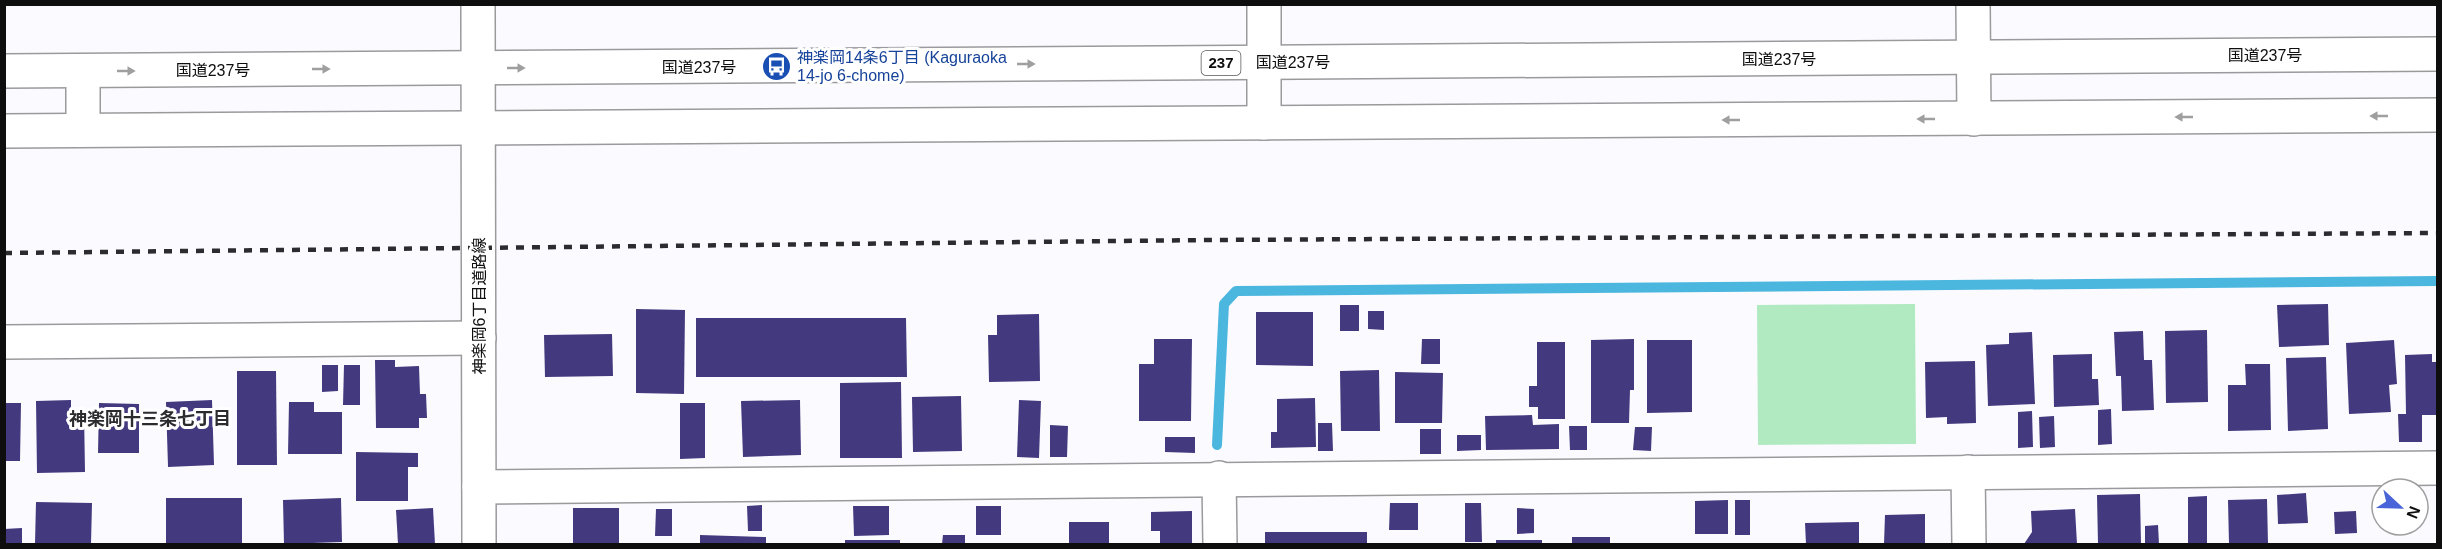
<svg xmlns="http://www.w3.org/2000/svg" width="2442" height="549" viewBox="0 0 2442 549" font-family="Helvetica,'Noto Sans JP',sans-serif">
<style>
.green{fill:#b1eac1}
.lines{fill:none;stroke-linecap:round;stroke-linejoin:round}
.stream{stroke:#4bb6de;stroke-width:10}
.building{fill:#43397e}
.street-casing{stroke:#9a9a9d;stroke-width:36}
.highway-casing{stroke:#9a9a9d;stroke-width:36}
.street{stroke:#fff;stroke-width:33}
.highway{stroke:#fff;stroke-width:33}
.rail{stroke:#2c2c2e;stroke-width:4.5;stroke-dasharray:8 8;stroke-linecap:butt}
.oneway{fill:#9f9f9f}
.labels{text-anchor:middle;stroke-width:6;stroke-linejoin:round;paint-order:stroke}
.shield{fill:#fff;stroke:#565657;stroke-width:1.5}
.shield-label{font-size:15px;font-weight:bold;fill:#0e0e0f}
.street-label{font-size:16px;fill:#0e0e0f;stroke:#fff}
.transit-label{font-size:16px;fill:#164399;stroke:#fff;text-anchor:start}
.neighbourhood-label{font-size:18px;font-weight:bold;fill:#2c2c2f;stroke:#fff}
</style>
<rect width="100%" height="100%" fill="#fbfbff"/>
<path class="green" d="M1915 304 1916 444 1758 445 1757 305Z"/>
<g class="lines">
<path class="stream" d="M1217 445 1224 304 1236 291 2438 281"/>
</g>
<g class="building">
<path d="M2328 304 2329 345 2279 347 2277 305Z"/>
<rect x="1340" y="305" width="19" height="26"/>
<path d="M636 309 685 310 684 394 636 393Z"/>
<path d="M1368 311H1384V330L1368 329Z"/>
<path d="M1256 312H1313V366L1256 365Z"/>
<path d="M1039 314 1040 381 989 382 988 335H997V315Z"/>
<path d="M696 318H906L907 377H696Z"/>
<path d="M2207 330 2208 402 2166 403 2165 331Z"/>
<path d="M2143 331 2144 360H2152L2154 410 2122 411 2121 376H2116L2114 332Z"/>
<path d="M2032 332 2035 404 1988 406 1986 345 2009 344V333Z"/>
<path d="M612 334 613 376 545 377 544 335Z"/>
<path d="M1154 339H1192L1191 421H1139V364H1154Z"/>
<path d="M1422 339H1440V364H1421Z"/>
<path d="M1634 339V390H1630L1629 423H1591V340Z"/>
<path d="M1647 340H1692V412L1647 413Z"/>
<path d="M2394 340 2397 384 2389 385 2391 412 2349 414 2346 343Z"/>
<path d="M1537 342H1565V419H1538V407H1529V386H1537Z"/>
<path d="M2092 354V379H2098L2099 405 2054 407 2053 355Z"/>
<path d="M2432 354V362H2438V415H2422V442H2399L2398 414H2406L2405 355Z"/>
<path d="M2326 357 2328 429 2288 431 2286 358Z"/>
<path d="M375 360H395V367L419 366 420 394H426L427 418H419V428H376Z"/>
<path d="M1975 361 1976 423 1947 424V417L1926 418 1925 362Z"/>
<path d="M2245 364H2270L2271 430 2228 431V385H2246Z"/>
<path d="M322 365H338V391L322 392Z"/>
<path d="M344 365H360V405H343Z"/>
<path d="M1379 370 1380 431H1341L1340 371Z"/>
<path d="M237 371H276L277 465H237Z"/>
<path d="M1395 372 1443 373 1442 423H1395Z"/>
<path d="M901 382 902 458H840V383Z"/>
<path d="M961 396 962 451 913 452 912 397Z"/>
<path d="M1315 398 1316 447 1271 448V432H1277V399Z"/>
<path d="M71 400V411H84L85 472 37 473 36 401Z"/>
<path d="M212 400 214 465 168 467 166 402Z"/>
<path d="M800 400 801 455 743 457 741 401Z"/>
<path d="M1019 400 1041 401 1039 458 1017 457Z"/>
<path d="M289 402H314V412H342V454H288Z"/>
<path d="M4 403H21L20 461H4Z"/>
<path d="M99 403 139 404V453H98Z"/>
<path d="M680 403H705V458L680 459Z"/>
<path d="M2111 409 2112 444 2098 445V410Z"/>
<path d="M2032 411 2033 447 2018 448V412Z"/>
<path d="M1532 415 1533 425 1559 424V449L1486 450 1485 416Z"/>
<path d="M2054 416 2055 447 2040 448 2039 417Z"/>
<path d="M1318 423H1332L1333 451H1318Z"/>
<path d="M1050 425 1068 426 1067 457H1050Z"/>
<path d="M1569 426H1587V450H1570Z"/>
<path d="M1635 427H1652L1651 451 1633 450Z"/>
<rect x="1420" y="429" width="21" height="25"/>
<path d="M1457 435H1481V450L1457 451Z"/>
<path d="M1165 437H1195V453L1165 452Z"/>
<path d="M356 452 418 453V467H408V501H356Z"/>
<path d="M2306 493 2308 523 2278 524 2277 495Z"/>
<path d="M2140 494 2141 544H2098L2097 495Z"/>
<path d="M2207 496V544H2188V497Z"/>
<rect x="166" y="498" width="76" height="46"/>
<path d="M341 498 342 542 284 544 283 500Z"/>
<path d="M2267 499 2268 544H2229L2228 500Z"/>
<path d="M1728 500V534H1695V501Z"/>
<rect x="1735" y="500" width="15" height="35"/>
<path d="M36 502 92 503 91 544H35Z"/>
<path d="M1390 503H1418V530H1389Z"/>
<path d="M1465 503H1481L1482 542H1465Z"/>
<path d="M762 505V531H748L747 506Z"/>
<path d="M853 506H889V535L854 536Z"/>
<rect x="976" y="506" width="25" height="29"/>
<path d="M433 508 435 544H398L396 510Z"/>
<rect x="573" y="508" width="46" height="36"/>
<path d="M1517 508 1534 509V533L1517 534Z"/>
<path d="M656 509H672V536H655Z"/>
<path d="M2075 509 2077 544H2024L2032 532 2031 511Z"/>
<path d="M1192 511V544H1160V531H1151V512Z"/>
<path d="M2356 511 2357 533 2335 534 2334 512Z"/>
<path d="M1925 514V544H1884L1885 515Z"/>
<rect x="1069" y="522" width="40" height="22"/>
<path d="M1859 522V544H1806L1805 523Z"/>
<path d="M2158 525 2159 544H2145V526Z"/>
<path d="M22 528V544H4V529Z"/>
<rect x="1265" y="532" width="102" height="12"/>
<path d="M700 535 766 537V544H700Z"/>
<path d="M943 535H965V544H942Z"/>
<rect x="1572" y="537" width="38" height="7"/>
<rect x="845" y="540" width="55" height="4"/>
<rect x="1496" y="540" width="46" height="4"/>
</g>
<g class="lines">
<defs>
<g id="street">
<path d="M478 4 479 544"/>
<path d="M1264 4V123"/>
<path d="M1973 4 1974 119"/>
<path d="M4 342 479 338"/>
<path d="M1968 472 1969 544"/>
<path d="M1219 478 1220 544"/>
<path d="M479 487 2438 468"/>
</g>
<g id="highway">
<path d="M4 71 2438 54"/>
<path d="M83 71V130"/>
<path d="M4 131 2438 115"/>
</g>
</defs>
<use href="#street" class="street-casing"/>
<use href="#highway" class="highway-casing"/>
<use href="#street" class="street"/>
<use href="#highway" class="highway"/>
<path class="rail" d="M4 253 1212 240 2438 233"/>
</g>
<defs><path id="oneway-solid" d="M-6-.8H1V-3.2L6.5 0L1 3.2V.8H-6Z" transform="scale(1.5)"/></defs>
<g class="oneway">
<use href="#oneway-solid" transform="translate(1026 64)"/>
<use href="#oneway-solid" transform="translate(516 68)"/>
<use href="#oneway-solid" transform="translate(321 69)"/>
<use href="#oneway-solid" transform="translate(126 71)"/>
<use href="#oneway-solid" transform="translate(2379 116) rotate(180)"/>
<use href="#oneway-solid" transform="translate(2184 117) rotate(180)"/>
<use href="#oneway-solid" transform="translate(1926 119) rotate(180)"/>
<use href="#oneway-solid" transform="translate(1731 120) rotate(180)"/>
</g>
<defs>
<symbol id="bus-disc" viewBox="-11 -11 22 22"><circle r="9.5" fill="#1a4fb4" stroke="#fff"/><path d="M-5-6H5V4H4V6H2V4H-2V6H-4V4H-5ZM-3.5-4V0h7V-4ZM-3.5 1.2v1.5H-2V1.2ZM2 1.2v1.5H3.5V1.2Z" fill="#fff"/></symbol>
</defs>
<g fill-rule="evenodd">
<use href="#bus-disc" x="760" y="50" width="33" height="33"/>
</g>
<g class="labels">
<rect class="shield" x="1201.5" y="51" width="39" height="24" rx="4.5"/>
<g class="shield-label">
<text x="1221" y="68">237</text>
</g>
<g class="street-label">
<text x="2265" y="61">国道237号</text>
<text x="1779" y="65">国道237号</text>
<text x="1293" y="68">国道237号</text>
<text x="699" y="73">国道237号</text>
<text x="213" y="76">国道237号</text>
<text transform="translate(479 306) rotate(-90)" y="6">神楽岡6丁目道路線</text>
</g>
<g class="transit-label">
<text x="797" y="63">神楽岡14条6丁目 (Kaguraoka<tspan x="797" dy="18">14-jo 6-chome)</tspan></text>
</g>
<g class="neighbourhood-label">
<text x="150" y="425">神楽岡十三条七丁目</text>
</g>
</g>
<rect width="2442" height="549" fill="none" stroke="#0e0e0f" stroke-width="12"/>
<g transform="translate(2400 507) rotate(112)"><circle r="28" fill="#ffffff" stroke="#9f9f9f" stroke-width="1.5"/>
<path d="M0-4.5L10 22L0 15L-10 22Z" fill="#4964d8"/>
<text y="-9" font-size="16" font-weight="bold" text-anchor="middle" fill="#0e0e0f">N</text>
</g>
</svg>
